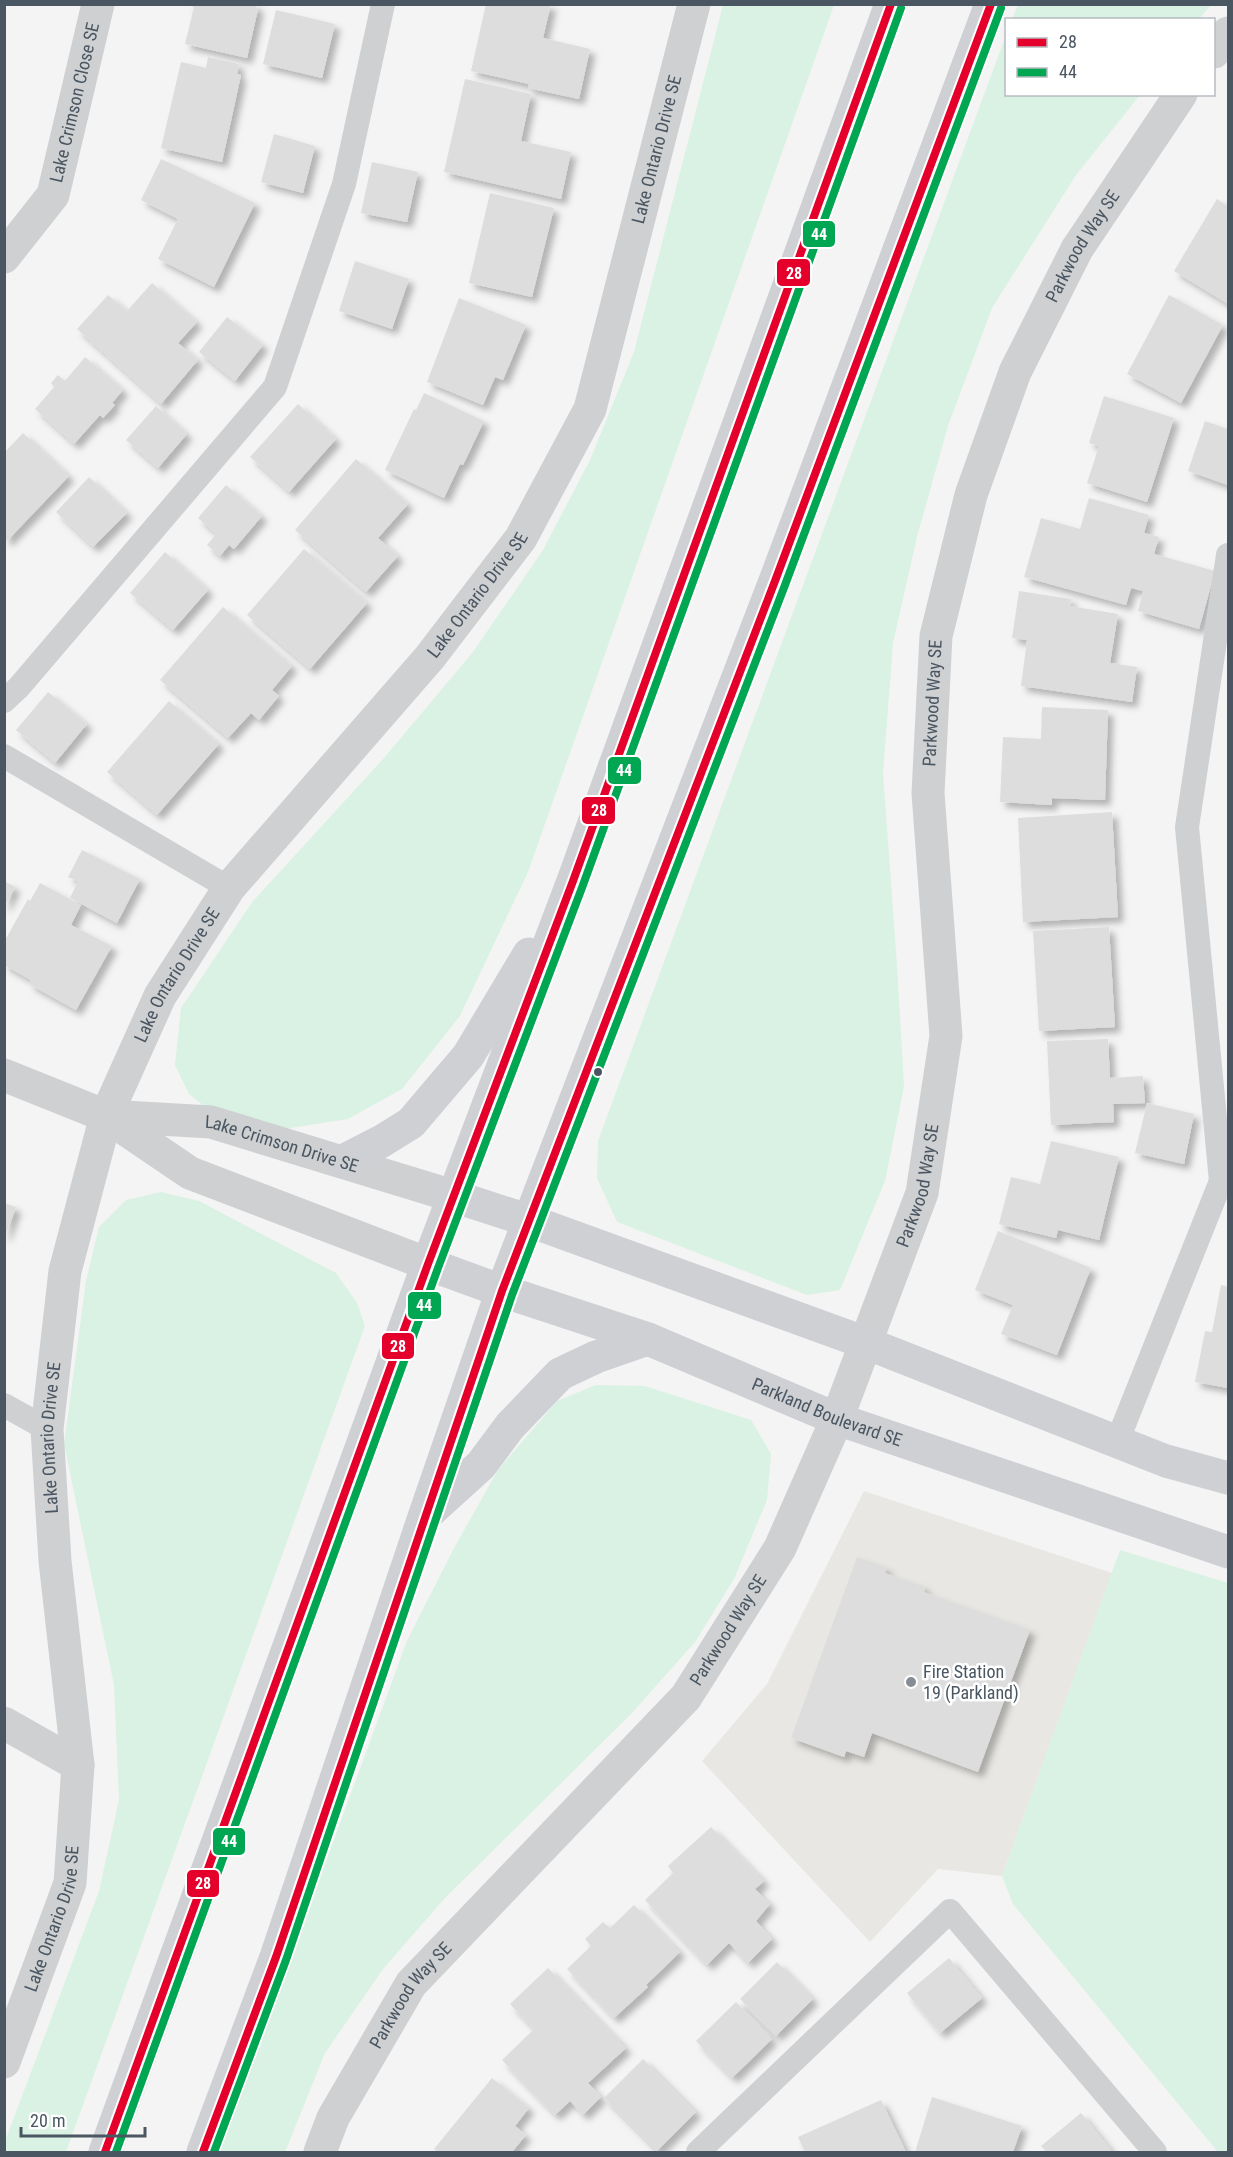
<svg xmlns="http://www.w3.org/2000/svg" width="1233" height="2157" viewBox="0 0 1233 2157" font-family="'Roboto Condensed',sans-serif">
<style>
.commercial{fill:#e8e7e3}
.green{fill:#d9f2e3}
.building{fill:#ddddde;filter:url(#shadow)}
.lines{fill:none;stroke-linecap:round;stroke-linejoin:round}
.lane{stroke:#ced0d2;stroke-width:24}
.street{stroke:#ced0d2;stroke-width:33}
.secondary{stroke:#ced0d4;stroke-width:33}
.bus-1-casing{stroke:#fff;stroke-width:12}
.bus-2-casing{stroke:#fff;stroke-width:12}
.bus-1{stroke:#e4002b;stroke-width:8}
.bus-2{stroke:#00a651;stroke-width:8}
.bus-dot{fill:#4a5661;stroke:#fff;stroke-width:2}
.poi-dot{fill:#868d94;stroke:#fff;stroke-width:2}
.labels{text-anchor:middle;stroke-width:5;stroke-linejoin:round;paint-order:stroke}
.street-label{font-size:18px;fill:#4a5661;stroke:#fff}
.poi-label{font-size:18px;fill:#4a5661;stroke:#fff;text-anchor:start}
.line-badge{stroke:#fff;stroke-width:2}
.badge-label{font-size:16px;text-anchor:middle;font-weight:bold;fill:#fff}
</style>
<defs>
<filter id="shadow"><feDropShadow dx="5.5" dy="5.5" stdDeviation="3" flood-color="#0004"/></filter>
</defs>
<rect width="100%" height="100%" fill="#f4f4f4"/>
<path class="commercial" d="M864 1491 1112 1573 1002 1876 938 1869 870 1942 702 1761 767 1684Z"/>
<g class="green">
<path d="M723 5H834L528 872 460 1016 402 1089 348 1119 284 1129 213 1113 189 1094 175 1065 181 1008 253 901 384 758 473 652 543 550 590 460 634 352Z"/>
<path d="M1018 5V4L1211 5 1199 19H1012Z"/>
<path d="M1006 35V94L1140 95 1076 175 992 308 948 426 917 537 893 643 883 773 897 966 904 1086 885 1181 840 1290 807 1295 617 1222 597 1178 598 1141Z"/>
<path d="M161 1192 199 1201 336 1273 357 1303 365 1326 66 2152H5L4 2144 99 1891 119 1800 114 1685 64 1444 86 1281 99 1227 126 1200Z"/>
<path d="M596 1385 645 1386 751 1420 771 1454 767 1500 734 1579 695 1642 631 1714 444 1899 383 1969 325 2053 285 2152H219L407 1641 454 1548 498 1470 557 1401Z"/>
<path d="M1120 1550 1228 1583V2152H1218L1013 1904 1002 1876Z"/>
</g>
<g class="building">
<path d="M186 4H257L256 8 258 9 247 58 185 44 194 7Z"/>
<path d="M486 4H551L543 38 590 49 579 99 528 88 529 84 471 71Z"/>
<path d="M276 10 335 24 322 78 263 64Z"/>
<path d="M208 57 239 64 237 74 241 75 222 162 161 148 181 62 206 68Z"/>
<path d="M465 79 531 94 521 141 571 152 561 199 444 172Z"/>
<path d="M274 134 315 146 303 193 261 182Z"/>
<path d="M161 159 255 203 214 287 158 259 178 219 141 200Z"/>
<path d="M372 162 418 172 407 222 361 213Z"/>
<path d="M490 193 554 208 532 297 469 283Z"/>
<path d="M1217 199 1228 206V304L1174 271Z"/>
<path d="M355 261 409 279 392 329 339 311Z"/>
<path d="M152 283 197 322 178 343 198 360 161 404 77 329 108 295 127 311Z"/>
<path d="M1169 295 1223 325 1181 403 1127 374Z"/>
<path d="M459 298 526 325 503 380 495 377 483 405 427 382Z"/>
<path d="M227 317 263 345 235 381 199 352Z"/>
<path d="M85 357 123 390 112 403 115 405 103 418 100 415 74 444 35 409 54 387 51 383 58 375 65 381Z"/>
<path d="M424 393 484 421 463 465 460 464 444 498 385 470 414 409 416 410Z"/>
<path d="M1104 396 1174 418 1147 502 1087 483 1099 446 1089 443Z"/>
<path d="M298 404 336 439 289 492 250 457Z"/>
<path d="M156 406 187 434 158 468 126 440Z"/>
<path d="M1205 421 1228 429V485L1188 471Z"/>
<path d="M23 433 69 476 7 541 4 538V453Z"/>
<path d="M356 459 408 504 378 538 398 556 366 592 295 530Z"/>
<path d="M89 477 127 513 93 547 56 512Z"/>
<path d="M226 485 262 516 234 549 229 545 220 556 207 545 216 534 198 518Z"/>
<path d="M1089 498 1149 515 1144 533 1159 537 1154 554 1215 571 1199 629 1138 611 1143 591 1131 588 1126 605 1024 577 1041 518 1080 529Z"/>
<path d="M304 549 367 603 310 669 247 615Z"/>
<path d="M165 552 208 590 173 630 130 593Z"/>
<path d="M1019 591 1071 599 1070 606 1118 614 1110 663 1137 667 1132 702 1021 686 1027 640 1012 638Z"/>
<path d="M223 607 292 666 272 690 279 696 259 720 251 713 228 738 160 680Z"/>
<path d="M48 692 87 724 55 763 16 730Z"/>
<path d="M169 701 219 744 157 815 107 772Z"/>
<path d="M1042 707 1108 710 1105 800 1052 798V805L1000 802 1003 737 1041 739Z"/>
<path d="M1112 812 1118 917 1023 922 1018 818Z"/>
<path d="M82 850 140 879 117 923 70 898 78 881 68 877Z"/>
<path d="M4 881 15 887 4 908Z"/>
<path d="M40 883 81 905 71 925 112 946 76 1010 29 984 31 980 4 965V942L28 899 30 901Z"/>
<path d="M1109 927 1115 1027 1039 1031 1033 931Z"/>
<path d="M1108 1039 1110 1078 1143 1076 1145 1103 1113 1104 1114 1122 1051 1125 1047 1041Z"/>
<path d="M1147 1103 1194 1114 1184 1164 1135 1153Z"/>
<path d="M1051 1141 1119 1157 1099 1240 1058 1230 1056 1238 999 1224 1011 1177 1040 1184Z"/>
<path d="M4 1203 16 1207 5 1237H4Z"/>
<path d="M998 1231 1091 1268 1057 1355 1001 1334 1013 1305 975 1290Z"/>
<path d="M1221 1285 1228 1287V1388L1195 1382 1205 1331 1212 1332Z"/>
<path d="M857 1557 887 1568 885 1573 925 1587 924 1592 1030 1630 978 1772 872 1733 864 1757 846 1751 844 1757 791 1738Z"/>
<path d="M711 1827 764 1881 755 1889 770 1904 756 1921 772 1939 748 1963 729 1943 707 1965 645 1900 673 1873 668 1866Z"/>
<path d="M634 1905 680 1952 646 1985 648 1987 614 2018 567 1969 591 1946 585 1939 603 1922 610 1928Z"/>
<path d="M949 1958 982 1998 940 2033 907 1993Z"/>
<path d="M777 1962 813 1999 776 2036 740 1999Z"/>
<path d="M548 1968 626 2048 588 2083 601 2097 583 2115 570 2101 555 2115 502 2060 534 2029 510 2004Z"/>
<path d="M736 2002 772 2039 732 2078 696 2041Z"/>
<path d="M643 2059 696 2112 657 2151 604 2098Z"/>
<path d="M492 2078 529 2108 515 2126 526 2135 512 2152H438L434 2149Z"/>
<path d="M932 2097 1022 2126 1013 2152H915Z"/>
<path d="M881 2100 906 2152H805L798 2137Z"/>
<path d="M1081 2113 1111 2150 1109 2152H1047L1041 2146Z"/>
</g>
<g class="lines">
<g class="lane">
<path d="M1228 555 1187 827 1221 1181H1228"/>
<path d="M4 701 19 687 275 387 344 184 383 4"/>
<path d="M4 756 229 888"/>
<path d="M4 1405 47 1429"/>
<path d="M1117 1442 1221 1181"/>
<path d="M698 2152 950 1911 1155 2152"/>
</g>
<g class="street">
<path d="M1214 52 1228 33"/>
<path id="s1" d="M4 257 53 195 98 4"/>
<path d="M4 1075 106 1116 190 1173 428 1264"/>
<path id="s2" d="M107 1116 211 1122 453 1196"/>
<path d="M4 1723 78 1765"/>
<path id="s3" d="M4 2062 70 1883 78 1765 55 1561 47 1429 65 1271 106 1116 160 996 229 888 430 657 521 538 590 409 694 4"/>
<path id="s4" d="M320 2152 333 2118 411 1984 686 1697 780 1548 837 1419 922 1193 946 1036 928 793 936 636 971 495 1015 372 1077 249 1181 94"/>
</g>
<g class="secondary">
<path d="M343 1161 382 1141 411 1123 468 1056 529 954"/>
<path d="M453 1196 530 1221 866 1343 1166 1461 1228 1478"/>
<path id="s5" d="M428 1264 502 1291 648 1339 837 1419 1228 1552"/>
<path d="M427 1514 481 1465 510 1426 560 1374 596 1357 648 1339"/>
<path d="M105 2152 428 1264 573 881 891 4"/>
<path d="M203 2152 276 1957 424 1517 502 1291 775 581 991 4"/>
</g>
<defs>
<g id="bus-1">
<path d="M105 2152 428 1264 573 881 891 4"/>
<path d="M203 2152 276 1957 502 1291 775 581 991 4"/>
</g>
<g id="bus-2">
<path d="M116 2152 438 1268 583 885 901 8"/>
<path d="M214 2152 286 1960 512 1295 785 585 1001 8"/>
</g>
</defs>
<use href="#bus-1" class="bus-1-casing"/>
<use href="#bus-2" class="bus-2-casing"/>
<use href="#bus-1" class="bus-1"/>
<use href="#bus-2" class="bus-2"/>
</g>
<circle class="bus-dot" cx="598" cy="1072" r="5"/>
<circle class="poi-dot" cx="911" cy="1682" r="6"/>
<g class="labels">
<g class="street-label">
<text dy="6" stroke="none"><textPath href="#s1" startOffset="174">Lake Crimson Close SE</textPath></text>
<text dy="6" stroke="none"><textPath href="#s3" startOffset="2096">Lake Ontario Drive SE</textPath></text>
<text dy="6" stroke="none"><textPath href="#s4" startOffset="2126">Parkwood Way SE</textPath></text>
<text dy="6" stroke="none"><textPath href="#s3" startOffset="1610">Lake Ontario Drive SE</textPath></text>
<text dy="6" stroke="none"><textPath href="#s4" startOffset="1640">Parkwood Way SE</textPath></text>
<text dy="6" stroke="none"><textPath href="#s3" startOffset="1124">Lake Ontario Drive SE</textPath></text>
<text dy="6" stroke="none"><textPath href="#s2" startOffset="178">Lake Crimson Drive SE</textPath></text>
<text dy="6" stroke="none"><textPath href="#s4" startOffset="1154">Parkwood Way SE</textPath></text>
<text dy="6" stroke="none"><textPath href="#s5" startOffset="426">Parkland Boulevard SE</textPath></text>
<text dy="6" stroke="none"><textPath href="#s3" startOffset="638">Lake Ontario Drive SE</textPath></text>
<text dy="6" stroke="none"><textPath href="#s4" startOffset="668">Parkwood Way SE</textPath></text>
<text dy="6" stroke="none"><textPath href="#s3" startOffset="152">Lake Ontario Drive SE</textPath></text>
<text dy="6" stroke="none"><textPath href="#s4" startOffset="182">Parkwood Way SE</textPath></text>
</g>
<g class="poi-label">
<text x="923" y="1678">Fire Station<tspan x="923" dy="21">19 (Parkland)</tspan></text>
</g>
</g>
<g class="line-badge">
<rect x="802" y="220" width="34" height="28" rx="6" fill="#00a651"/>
<rect x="776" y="258" width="35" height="29" rx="6" fill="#e4002b"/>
<rect x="607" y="756" width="35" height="29" rx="6" fill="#00a651"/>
<rect x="581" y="796" width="35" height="29" rx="6" fill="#e4002b"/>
<rect x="407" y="1291" width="35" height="29" rx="6" fill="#00a651"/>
<rect x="381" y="1332" width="34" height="28" rx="6" fill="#e4002b"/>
<rect x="212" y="1827" width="34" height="29" rx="6" fill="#00a651"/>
<rect x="186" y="1869" width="34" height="29" rx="6" fill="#e4002b"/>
</g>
<g class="badge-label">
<text x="819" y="240">44</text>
<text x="794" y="279">28</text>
<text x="624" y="776">44</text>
<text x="599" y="816">28</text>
<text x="424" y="1311">44</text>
<text x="398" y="1352">28</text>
<text x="229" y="1847">44</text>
<text x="203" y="1889">28</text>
</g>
<rect width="1233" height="2157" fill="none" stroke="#4a5661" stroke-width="12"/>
<rect x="1005" y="18" width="210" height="78" fill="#ffffff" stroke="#b7bbc0" stroke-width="1.5"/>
<rect x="1017" y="38" width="30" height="9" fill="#e4002b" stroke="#b7bbc0" stroke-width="1.5"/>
<text x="1059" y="48" font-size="18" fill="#4a5661">28</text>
<rect x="1017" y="68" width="30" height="9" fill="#00a651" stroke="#b7bbc0" stroke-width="1.5"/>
<text x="1059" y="78" font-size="18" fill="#4a5661">44</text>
<path d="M21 2127v9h124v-9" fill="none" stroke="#4a5661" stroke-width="3"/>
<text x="30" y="2127" font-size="18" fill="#4a5661" stroke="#ffffff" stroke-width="4.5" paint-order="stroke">20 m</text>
</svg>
